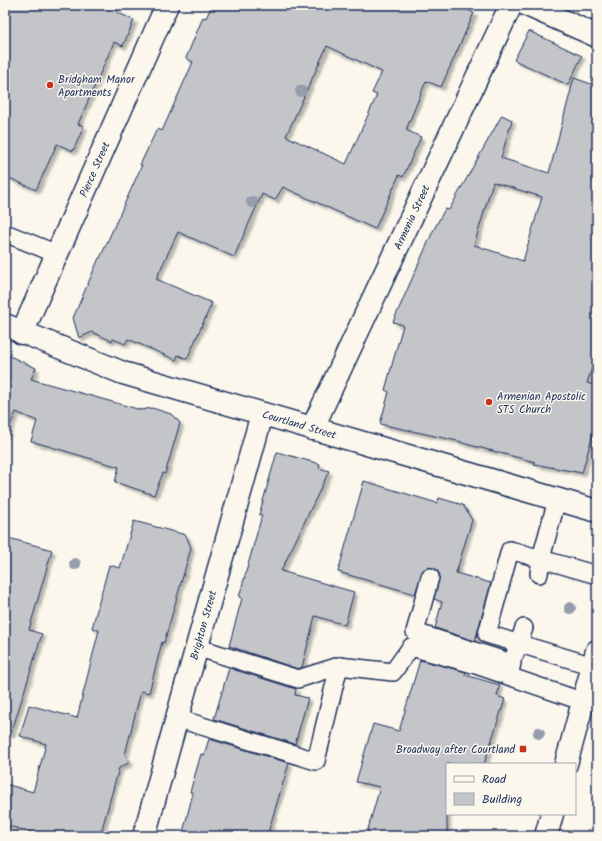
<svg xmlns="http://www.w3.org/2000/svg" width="602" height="841" viewBox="0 0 602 841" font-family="Kalam,sans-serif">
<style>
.building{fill:#c3c5c9;stroke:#1b2f5e;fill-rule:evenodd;filter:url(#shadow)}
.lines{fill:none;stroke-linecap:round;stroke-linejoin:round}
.service-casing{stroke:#1b2f5e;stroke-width:20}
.minor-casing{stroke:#1b2f5e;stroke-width:25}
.secondary-casing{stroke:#1b2f5e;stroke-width:25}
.service{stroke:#fbf7ec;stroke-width:17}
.minor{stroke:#fbf7ec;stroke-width:22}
.secondary{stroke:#fbf7ec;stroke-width:22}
.tree{fill:#959cab}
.poi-dot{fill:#c8321e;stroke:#fbf7ec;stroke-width:1.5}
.labels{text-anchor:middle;stroke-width:3;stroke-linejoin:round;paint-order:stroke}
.poi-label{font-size:11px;fill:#1b2f5e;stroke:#fbf7ec;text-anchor:start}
.street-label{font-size:11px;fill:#1b2f5e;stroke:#fbf7ec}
</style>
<defs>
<filter id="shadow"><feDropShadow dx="3.5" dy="3.5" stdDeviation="1" flood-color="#0004"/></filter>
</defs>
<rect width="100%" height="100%" fill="#fbf7ec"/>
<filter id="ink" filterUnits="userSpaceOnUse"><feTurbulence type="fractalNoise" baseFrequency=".025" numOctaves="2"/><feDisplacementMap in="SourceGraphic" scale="8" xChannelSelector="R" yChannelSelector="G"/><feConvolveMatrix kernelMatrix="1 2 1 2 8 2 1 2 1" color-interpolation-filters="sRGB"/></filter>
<g filter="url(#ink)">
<g class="building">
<path d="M5 5H119L116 12 134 20 123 46 114 42 78 124 84 126 73 151 57 144 36 190 5 176Z"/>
<path d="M212 5H457L474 13 441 87 426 81 406 130 421 137 403 177 399 175 375 229 283 187 275 200 262 194 234 257 178 232 156 279 212 303 187 359 178 355 176 360 128 339 125 344 113 339 112 341 92 332 79 338 73 318 99 258H100L142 165H140L157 129 162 131 193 62 186 58 203 17 206 18ZM327 46 382 72 372 93 377 95 346 164 286 136Z"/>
<path d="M529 31 582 56 568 85 514 60Z"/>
<path d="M574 78 597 86V352L587 383 597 386V419L582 473 534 464 535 462 462 443V442L380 424 389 392 385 390 403 325 393 322 433 231 445 209 449 210 502 115 512 120 501 158 549 173ZM493 182 542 197 523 261 474 245Z"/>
<path d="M5 354 36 368 31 379 141 410 152 408 171 414 180 423 165 474 163 473 154 495 115 482 119 467 31 441 37 421 16 412 5 436Z"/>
<path d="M277 452 320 464 319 468 329 471 281 571 354 592 345 625 315 616 302 667 298 669 229 646 242 598 239 597 262 515H259Z"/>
<path d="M364 481 437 503 439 498 463 505 472 520 456 573 491 583 475 641 435 628 442 602 434 599 440 575 437 570 433 568 428 567 423 570 415 594 338 572Z"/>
<path d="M134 521 186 535 191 548 164 643 162 642 149 693 141 691 125 755 130 762 119 768 100 836H45L5 825V784L33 792 46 744 20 736 29 705 77 718 99 630 92 628 109 565 120 568Z"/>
<path d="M5 537 52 550 29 630 42 634 11 734 5 733Z"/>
<path d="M420 660 466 672 465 675 500 685 497 696 505 699 484 764H447V836H366L380 787 356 782 373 724 399 731Z"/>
<path d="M229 668 296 689 295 695 308 698 295 744 214 719Z"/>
<path d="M209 739 289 763 267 836H182L193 793 190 792 201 754 204 755Z"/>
</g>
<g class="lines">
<defs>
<g id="service">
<path d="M5 233 57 254"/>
<path d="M539 574 541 558 557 500"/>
<path d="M430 577 415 632 512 663 509 676"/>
<path d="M196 647 298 679 339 666 393 672 411 647 473 664 584 702"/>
<path d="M515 654 524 628"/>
<path d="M593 666 487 634 510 550 597 575"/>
<path d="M176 718 316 761 339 666"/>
</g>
<g id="minor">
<path d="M527 5 597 36"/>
<path id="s1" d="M5 325 123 373 597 511"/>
<path id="s2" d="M22 333 167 5"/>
<path id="s3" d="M312 429 511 5"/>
<path id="s4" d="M144 836 262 414"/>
</g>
<g id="secondary">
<path d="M566 764 597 651"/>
<path d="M546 836 552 814"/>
</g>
</defs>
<use href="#service" class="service-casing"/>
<use href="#minor" class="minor-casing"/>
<use href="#secondary" class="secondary-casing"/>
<use href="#service" class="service"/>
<use href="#minor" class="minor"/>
<use href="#secondary" class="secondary"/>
</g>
<g class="tree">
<circle cx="301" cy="91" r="6"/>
<circle cx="252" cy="202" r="6"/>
<circle cx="75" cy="564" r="6"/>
<circle cx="570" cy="608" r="6"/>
<circle cx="539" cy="733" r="6"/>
</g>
</g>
<g class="poi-dot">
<circle cx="50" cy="85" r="4"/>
<circle cx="489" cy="402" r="4"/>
<rect x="519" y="745" width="8" height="8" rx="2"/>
</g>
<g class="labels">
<g class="poi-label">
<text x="58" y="83">Bridgham Manor<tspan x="58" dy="13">Apartments</tspan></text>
<text x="497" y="400">Armenian Apostolic<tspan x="497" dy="13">STS Church</tspan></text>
<text x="515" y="753" text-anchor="end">Broadway after Courtland</text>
</g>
<g class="street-label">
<text dy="4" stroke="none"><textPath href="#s2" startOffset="179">Pierce Street</textPath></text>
<text dy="4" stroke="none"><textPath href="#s3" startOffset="234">Armenia Street</textPath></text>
<text dy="4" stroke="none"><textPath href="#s1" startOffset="311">Courtland Street</textPath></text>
<text dy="4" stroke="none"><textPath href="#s4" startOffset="219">Brighton Street</textPath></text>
</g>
</g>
<rect width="602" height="841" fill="none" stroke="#fbf7ec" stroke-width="20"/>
<rect x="10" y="10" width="582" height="821" fill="none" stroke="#1b2f5e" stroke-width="1.5" filter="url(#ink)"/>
<rect x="446" y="763" width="130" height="52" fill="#fbf7ec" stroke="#a1a7b3"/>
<rect x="454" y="776" width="20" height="6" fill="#fbf7ec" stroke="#a1a7b3"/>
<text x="482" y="783" font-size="12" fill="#1b2f5e">Road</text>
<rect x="454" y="793" width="20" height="12" fill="#c3c5c9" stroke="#a1a7b3"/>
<text x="482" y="803" font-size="12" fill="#1b2f5e">Building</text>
</svg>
